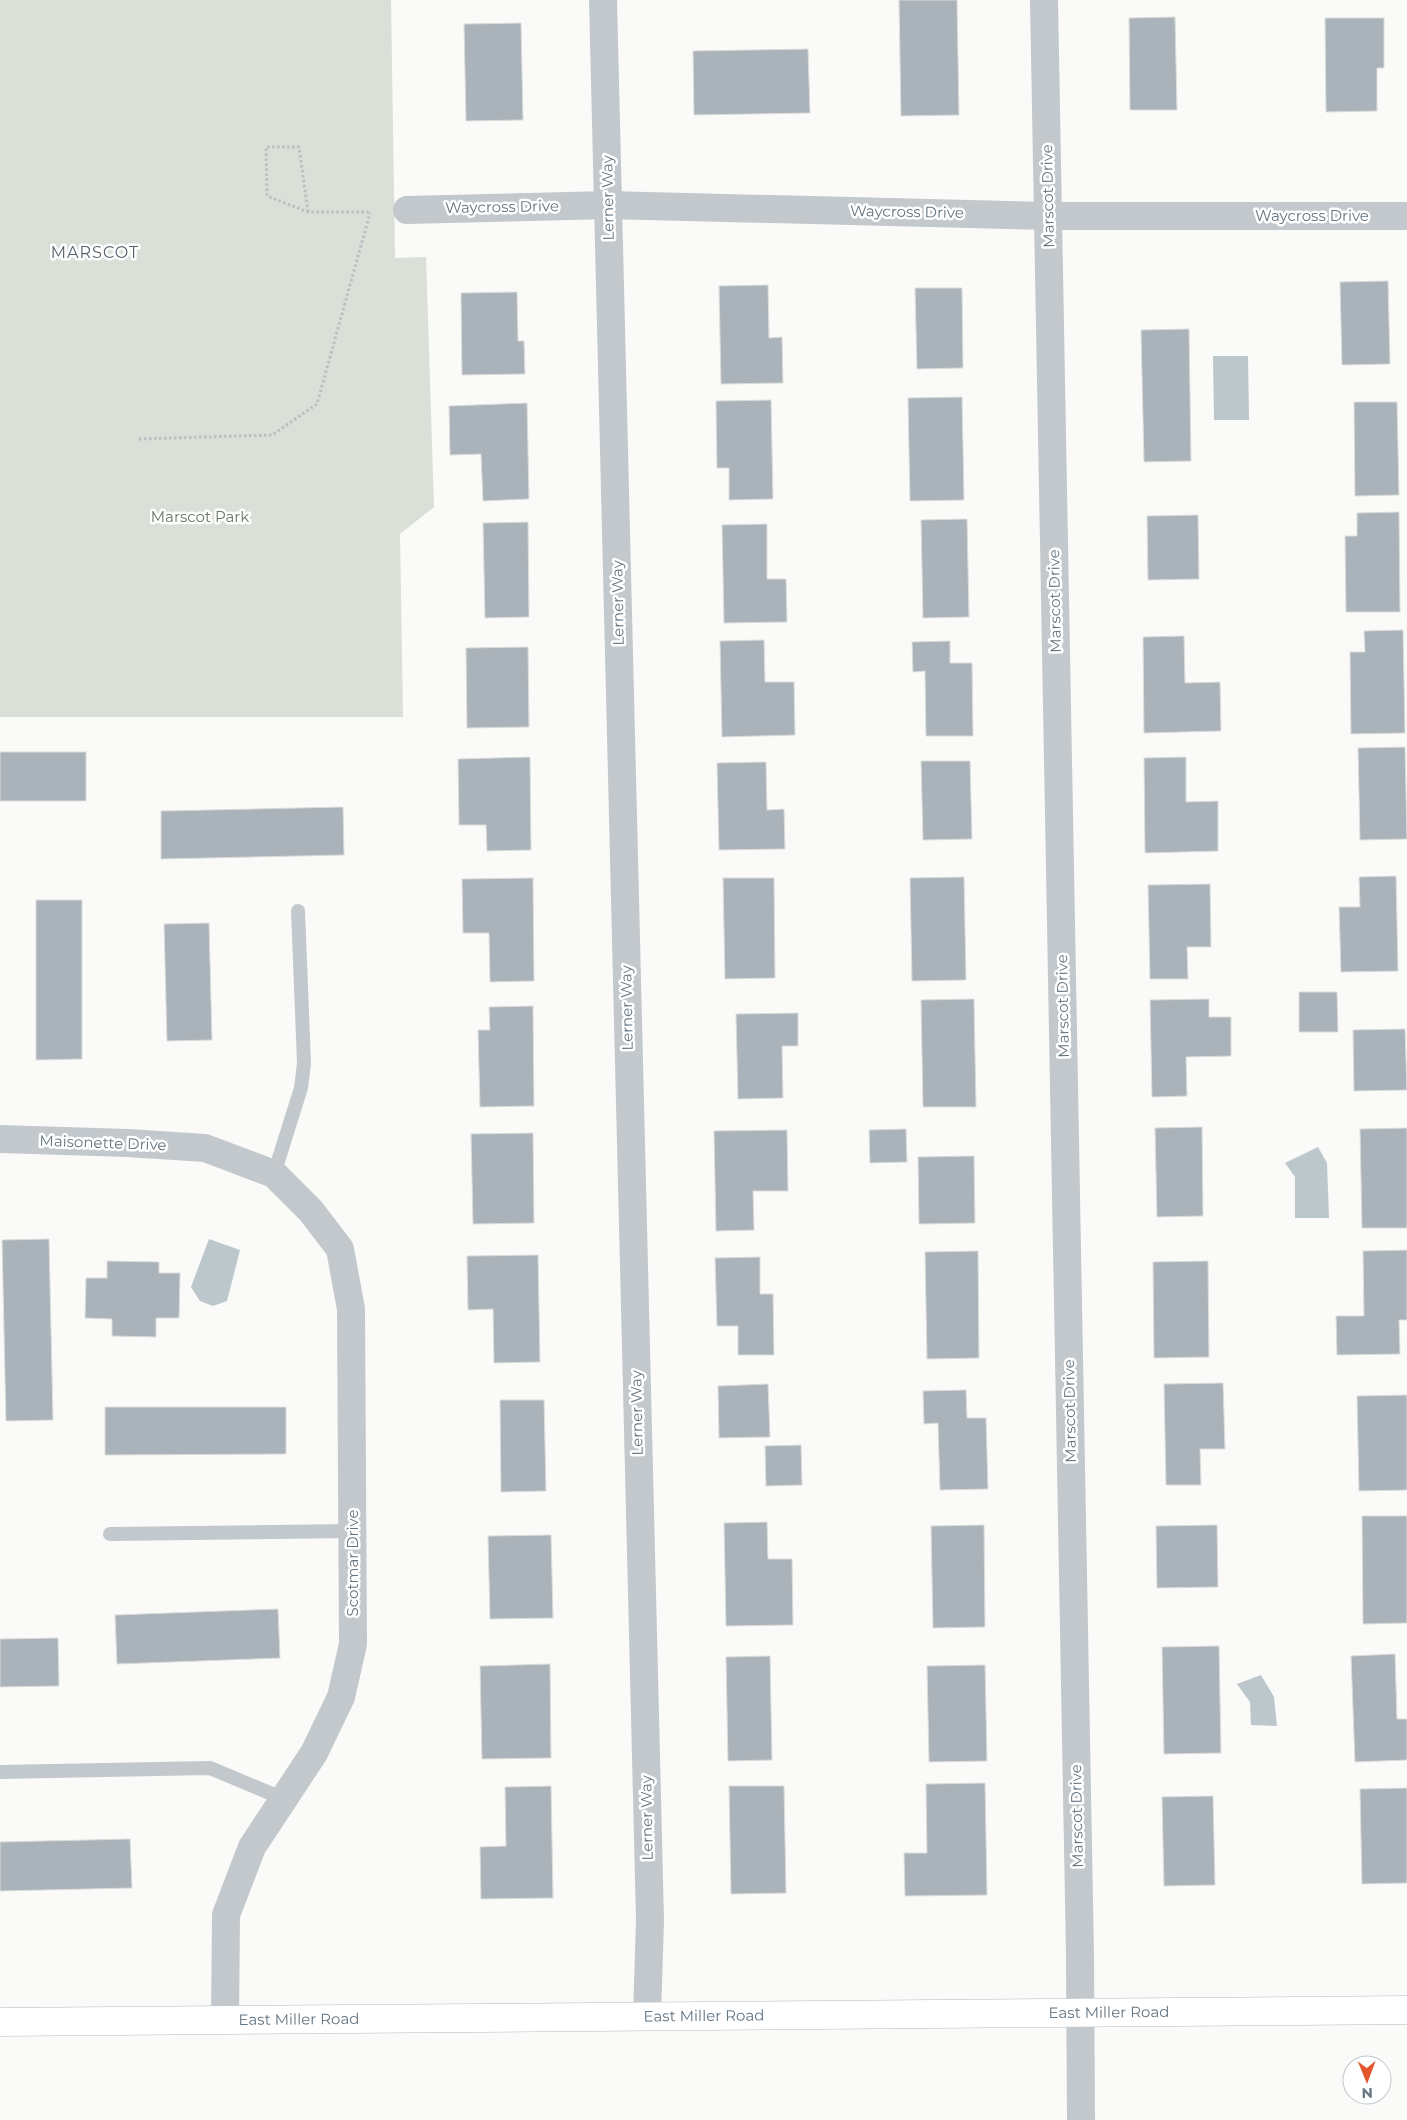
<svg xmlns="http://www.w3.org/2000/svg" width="1407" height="2120" viewBox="0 0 1407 2120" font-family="Montserrat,sans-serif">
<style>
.green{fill:#dadfd7}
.water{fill:#bbc7cb}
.building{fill:#aab3b9;stroke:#dcdcda}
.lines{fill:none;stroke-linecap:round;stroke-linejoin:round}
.secondary-casing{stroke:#b3babf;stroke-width:29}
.path{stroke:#bbbfc2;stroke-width:3;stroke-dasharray:2.5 2.5;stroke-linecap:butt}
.lane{stroke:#c3c8cc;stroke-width:14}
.street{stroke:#c3c8cc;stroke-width:28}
.secondary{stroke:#fff;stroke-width:28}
.labels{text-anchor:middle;stroke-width:5;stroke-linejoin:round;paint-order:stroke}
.street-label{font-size:15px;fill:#657683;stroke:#fff}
.park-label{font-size:15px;fill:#687a64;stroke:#fff}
.neighbourhood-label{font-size:16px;letter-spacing:1px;fill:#57646e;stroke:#fff}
</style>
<rect width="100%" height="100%" fill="#fafaf8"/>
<path class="green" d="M0 0H391L395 258 426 257 434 507 400 534 403 717H0Z"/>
<g class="water">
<path d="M1213 356H1248L1249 420H1214Z"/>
<path d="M1318 1147 1327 1163 1329 1218H1295V1177L1285 1163Z"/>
<path d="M209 1239 240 1250 227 1301 213 1306 200 1301 191 1287Z"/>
<path d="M1261 1675 1274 1697 1277 1726 1251 1725 1250 1702 1237 1684Z"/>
</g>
<g class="building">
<path d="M899 0H957L959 115 901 116Z"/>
<path d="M1175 17 1177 110H1130L1129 18Z"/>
<path d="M1325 18H1384V68H1377V111L1326 112Z"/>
<path d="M521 23 523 120 466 121 464 24Z"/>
<path d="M808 49 810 113 694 115 693 51Z"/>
<path d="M1388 281 1390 364 1342 365 1340 282Z"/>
<path d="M768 285 769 338 782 337 783 383 721 384 719 286Z"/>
<path d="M915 288H962L963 368 917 369Z"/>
<path d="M517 292 518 341H524L525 374 462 375 461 293Z"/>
<path d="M1189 329 1191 461 1144 462 1141 330Z"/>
<path d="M962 397 964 500 910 501 908 398Z"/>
<path d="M771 400 773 499 729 500V468H717L716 401Z"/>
<path d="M1354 402H1397L1399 495 1355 496Z"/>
<path d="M527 403 529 499 483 501 481 454 450 455 449 406Z"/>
<path d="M1399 512 1400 612H1346L1345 536H1357V513Z"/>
<path d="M1198 515 1199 579 1148 580 1147 516Z"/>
<path d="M967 519 969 617 923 618 921 520Z"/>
<path d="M528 522 529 617 485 618 483 523Z"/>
<path d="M767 524V579H786L787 622 724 623 722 525Z"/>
<path d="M1403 630 1405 733 1351 734 1350 652H1365L1364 631Z"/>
<path d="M1184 636 1185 683 1220 682 1221 731 1144 733 1143 637Z"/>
<path d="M764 640 765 682H794L795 735 722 737 720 641Z"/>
<path d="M950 641V663H972L973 736H926L925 671 913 672 912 642Z"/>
<path d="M528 647 529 727 467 728 466 648Z"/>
<path d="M1405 747 1407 839 1360 840 1358 748Z"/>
<rect x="0" y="752" width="86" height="49"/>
<path d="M530 757 531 850 487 851 486 825H459L458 759Z"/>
<path d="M1186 757V802L1218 801V851L1145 853 1144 758Z"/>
<path d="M921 761H970L972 839 923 840Z"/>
<path d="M766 762 767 810 784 809 785 849 719 850 717 763Z"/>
<path d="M343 807 344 855 161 859V811Z"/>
<path d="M1396 876 1398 971 1341 972 1339 907H1360L1359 877Z"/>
<path d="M964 877 966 980 912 981 910 878Z"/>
<path d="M533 878 534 981 490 982 489 933H463L462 879Z"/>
<path d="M723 878H774L775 978 725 979Z"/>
<path d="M1210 884 1211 947H1187L1188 979H1150L1148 885Z"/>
<path d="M36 900H82V1059L36 1060Z"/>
<path d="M209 923 212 1040 167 1041 164 924Z"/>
<path d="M1299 992H1337L1338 1032H1299Z"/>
<path d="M974 999 976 1107H923L921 1000Z"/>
<path d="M1209 999V1017H1231V1056L1186 1057 1187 1096 1152 1097 1150 1000Z"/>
<path d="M533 1006 534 1106 480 1107 478 1030H490L489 1007Z"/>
<path d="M798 1013V1046H782L783 1098 738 1099 736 1014Z"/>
<path d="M1405 1029 1407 1090 1354 1091 1353 1030Z"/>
<path d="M1202 1127 1203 1216 1157 1217 1155 1128Z"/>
<path d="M1407 1128V1228H1362L1360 1129Z"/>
<path d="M906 1129 907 1162 870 1163 869 1130Z"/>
<path d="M787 1130 788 1191H753L754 1230 716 1231 714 1131Z"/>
<path d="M533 1133 534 1223 473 1224 471 1134Z"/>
<path d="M974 1156 975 1223 919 1224 918 1157Z"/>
<path d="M49 1239 53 1420 6 1421 2 1240Z"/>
<path d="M1407 1250V1320H1399L1400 1354 1337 1355 1336 1316H1364L1363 1251Z"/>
<path d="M978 1251 979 1358 927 1359 925 1252Z"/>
<path d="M538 1255 540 1362 494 1363 493 1309 468 1310 467 1256Z"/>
<path d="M760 1257V1294H773L774 1355H738V1326H717L715 1258Z"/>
<path d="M107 1261 159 1262V1273H180L179 1318H156V1337L112 1336V1319L85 1318 86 1278H107Z"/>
<path d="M1208 1261 1209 1357 1154 1358 1153 1262Z"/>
<path d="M1223 1383 1225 1449H1200L1201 1485H1166L1164 1384Z"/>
<path d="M768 1384 770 1437 719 1438 718 1386Z"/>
<path d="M966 1390 967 1418H986L988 1489 940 1490 938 1423 924 1424 923 1391Z"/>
<path d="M1407 1395V1490L1359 1491 1357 1396Z"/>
<path d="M500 1400H544L546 1491 501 1492Z"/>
<path d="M105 1407H286V1454L105 1455Z"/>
<path d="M801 1445 802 1485 766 1486 765 1446Z"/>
<path d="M1362 1516H1407V1623L1363 1624Z"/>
<path d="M767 1522 768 1559H792L793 1625 726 1626 724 1523Z"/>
<path d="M984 1525 985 1627 933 1628 931 1526Z"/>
<path d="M1217 1525 1218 1587 1157 1588 1156 1526Z"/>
<path d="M551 1535 553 1618 490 1619 488 1536Z"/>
<path d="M278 1609 280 1658 117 1664 115 1615Z"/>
<path d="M58 1638 59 1686 0 1687V1639Z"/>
<path d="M1219 1646 1221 1753 1164 1754 1162 1647Z"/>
<path d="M1395 1654 1397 1719H1407V1760L1355 1762 1351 1656Z"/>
<path d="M770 1656 772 1760 728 1761 726 1657Z"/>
<path d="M550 1664 551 1758 482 1759 480 1666Z"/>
<path d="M985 1665 987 1761 929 1762 927 1666Z"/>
<path d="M985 1783 987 1895 905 1896 904 1853H927L926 1784Z"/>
<path d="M551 1786 553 1898 481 1899 480 1847 506 1846 505 1787Z"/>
<path d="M729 1786H784L786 1893 731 1894Z"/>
<path d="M1407 1788V1883L1362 1884 1360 1789Z"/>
<path d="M1213 1796 1215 1885 1164 1886 1162 1797Z"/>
<path d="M130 1839 132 1888 0 1891V1842Z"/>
</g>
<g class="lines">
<defs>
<g id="secondary">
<path id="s1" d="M0 2022 1407 2010"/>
</g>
</defs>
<use href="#secondary" class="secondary-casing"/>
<g class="path">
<path d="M308 212 299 147H266L267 196 308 212H371"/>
<path d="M139 439 272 435 317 404 370 213"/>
</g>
<g class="lane">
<path d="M274 1174 301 1088 304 1063 298 911"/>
<path d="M110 1534 352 1531"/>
<path d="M0 1772 210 1768 284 1799"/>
</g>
<g class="street">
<path d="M603 0 650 1920 647 2016"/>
<path d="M1044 0 1080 1955 1081 2120"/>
<path d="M407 210 608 205 1049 216H1407"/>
<path d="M0 1139 128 1143 205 1148 274 1174 311 1211 340 1249 351 1309 353 1644 341 1697 314 1753 252 1847 226 1915 225 2020"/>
</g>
<use href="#secondary" class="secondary"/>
</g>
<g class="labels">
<g class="street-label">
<text transform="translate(1048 196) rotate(-91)" y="5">Marscot Drive</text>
<text transform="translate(608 198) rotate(-91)" y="5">Lerner Way</text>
<text transform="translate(502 207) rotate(-1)" y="5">Waycross Drive</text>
<text transform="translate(907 212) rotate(1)" y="5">Waycross Drive</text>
<text x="1312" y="221">Waycross Drive</text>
<text transform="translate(1055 601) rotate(-91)" y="5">Marscot Drive</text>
<text transform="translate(618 603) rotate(-91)" y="5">Lerner Way</text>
<text transform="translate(1063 1006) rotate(-91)" y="5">Marscot Drive</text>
<text transform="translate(627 1008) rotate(-91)" y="5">Lerner Way</text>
<text transform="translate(103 1143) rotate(2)" y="5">Maisonette Drive</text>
<text transform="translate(1070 1411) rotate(-91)" y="5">Marscot Drive</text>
<text transform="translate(637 1413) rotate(-91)" y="5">Lerner Way</text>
<text transform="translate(353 1563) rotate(-90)" y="5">Scotmar Drive</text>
<text transform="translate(1077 1816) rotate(-91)" y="5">Marscot Drive</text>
<text transform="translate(647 1818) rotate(-91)" y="5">Lerner Way</text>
<text dy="5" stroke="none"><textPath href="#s1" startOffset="1109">East Miller Road</textPath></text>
<text dy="5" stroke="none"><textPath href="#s1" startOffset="704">East Miller Road</textPath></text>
<text dy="5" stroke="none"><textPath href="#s1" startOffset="299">East Miller Road</textPath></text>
</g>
<g class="park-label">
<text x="200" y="522">Marscot Park</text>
</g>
<g class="neighbourhood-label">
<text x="95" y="258">MARSCOT</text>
</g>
</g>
<g transform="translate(1367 2080) rotate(179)"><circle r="24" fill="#ffffff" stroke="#c1c8cd"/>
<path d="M0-4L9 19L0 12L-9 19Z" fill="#e4572e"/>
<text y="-8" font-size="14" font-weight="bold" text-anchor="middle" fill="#657683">N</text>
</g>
</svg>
